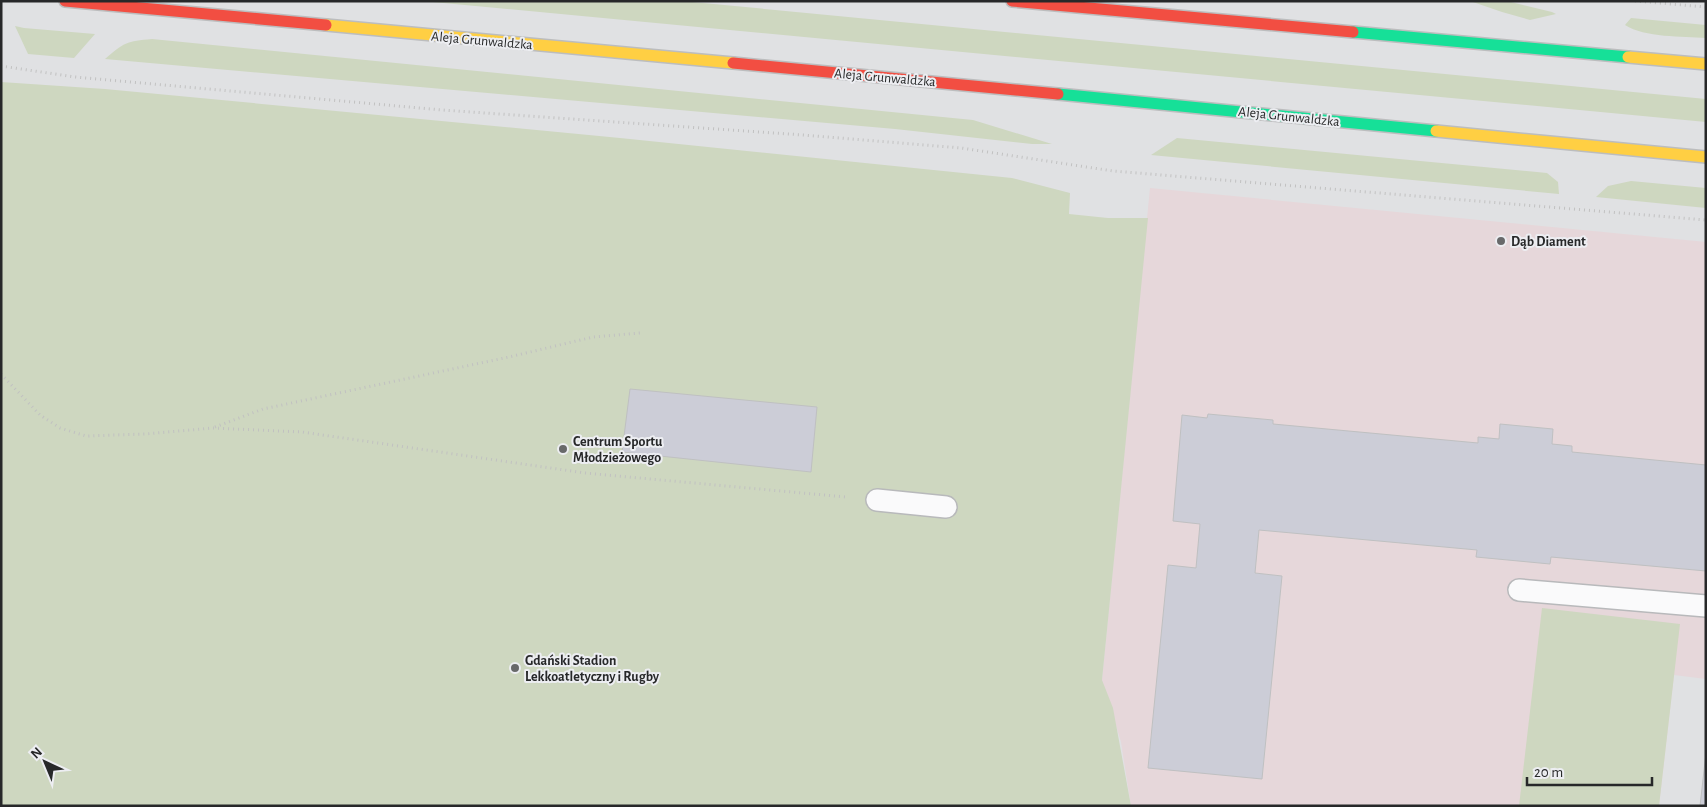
<svg xmlns="http://www.w3.org/2000/svg" width="1707" height="807" viewBox="0 0 1707 807" font-family="'Alegreya Sans',sans-serif">
<style>
.education{fill:#e6d7da}
.green{fill:#ced7c0}
.building{fill:#cccdd7;stroke:#bfc0c1}
.lines{fill:none;stroke-linecap:round;stroke-linejoin:round}
.lane-casing{stroke:#b8b9bb;stroke-width:24}
.fast-casing{stroke:#bcbdbe;stroke-width:14}
.slow-casing{stroke:#bcbdbe;stroke-width:14}
.jam-casing{stroke:#bcbdbe;stroke-width:14}
.path{stroke:#c1c1c1;stroke-width:3;stroke-dasharray:1 4;stroke-linecap:butt}
.lane{stroke:#fafafb;stroke-width:21}
.fast{stroke:#16e098;stroke-width:11}
.slow{stroke:#ffcf43;stroke-width:11}
.jam{stroke:#f24e42;stroke-width:11}
.poi-dot{fill:#68696a;stroke:#edeef2;stroke-width:2}
.labels{text-anchor:middle;stroke-width:4;stroke-linejoin:round;paint-order:stroke}
.street-label{font-size:14px;fill:#272829;stroke:#edeef2}
.poi-label{font-size:14px;font-weight:bold;fill:#272829;stroke:#edeef2;text-anchor:start}
</style>
<rect width="100%" height="100%" fill="#e0e1e3"/>
<path class="education" d="M1150 188 1706 242V679L1674 675 1659 806H1131L1121 742 1102 680Z"/>
<g class="green">
<path d="M422 1H682L1706 99V122Z"/>
<path d="M1470 1H1507L1552 12 1556 14 1530 20 1502 12Z"/>
<path d="M1631 18 1706 25V38C1682 36 1645 38 1625 25Z"/>
<path d="M15 26 24 28 95 34 74 58 28 54Z"/>
<path d="M152 39 973 120 1052 144H1032L895 129 105 59C123 43 127 41 152 39Z"/>
<path d="M1 82 105 89 620 138 1012 178 1070 193 1069 214 1108 218H1148L1102 680 1113 708 1131 806H1Z"/>
<path d="M1177 138 1547 173 1558 182 1559 194 1151 155Z"/>
<path d="M1631 181 1706 188V208L1596 197 1608 186Z"/>
<path d="M1542 608 1680 624 1659 806H1519Z"/>
</g>
<g class="building">
<path d="M630 389 817 407 811 472 622 452Z"/>
<path d="M1208 414 1273 420V424L1478 443V437L1499 439 1500 424 1553 429 1552 444 1572 446V452L1706 465V571L1551 557 1550 564 1476 557 1477 550 1259 530 1255 573 1282 576 1262 779 1148 768 1168 565 1196 568 1200 524 1173 521 1182 415 1207 418Z"/>
<path d="M1706 753V806H1700Z"/>
</g>
<g class="lines">
<defs>
<g id="lane">
<path d="M877 500 946 507"/>
<path d="M1519 590 1706 606"/>
</g>
<g id="fast">
<path d="M1353 32 1628 57"/>
<path d="M1058 94 1436 131"/>
</g>
<g id="slow">
<path d="M326 25 733 63"/>
<path d="M1628 57 1706 64"/>
<path d="M1436 131 1706 157"/>
</g>
<g id="jam">
<path d="M65 1 326 25"/>
<path d="M1012 1 1353 32"/>
<path d="M733 63 1058 94"/>
</g>
</defs>
<use href="#lane" class="lane-casing"/>
<use href="#fast" class="fast-casing"/>
<use href="#slow" class="slow-casing"/>
<use href="#jam" class="jam-casing"/>
<g class="path">
<path d="M1635 1 1706 7"/>
<path d="M1 66 75 77 442 110 803 135 961 148 1113 171 1706 220"/>
<path d="M1 374 40 415 60 428 86 436 145 434 213 428 302 432 585 473 846 497"/>
<path d="M215 427 263 409 509 357 593 337 640 333"/>
</g>
<use href="#lane" class="lane"/>
<use href="#fast" class="fast"/>
<use href="#slow" class="slow"/>
<use href="#jam" class="jam"/>
</g>
<g class="poi-dot">
<circle cx="1501" cy="241" r="5"/>
<circle cx="563" cy="449" r="5"/>
<circle cx="515" cy="668" r="5"/>
</g>
<g class="labels">
<g class="street-label">
<text transform="translate(482 40) rotate(5)" y="5">Aleja Grunwaldzka</text>
<text transform="translate(885 77) rotate(5)" y="5">Aleja Grunwaldzka</text>
<text transform="translate(1289 116) rotate(6)" y="5">Aleja Grunwaldzka</text>
</g>
<g class="poi-label">
<text x="1511" y="246">Dąb Diament</text>
<text x="573" y="446">Centrum Sportu<tspan x="573" dy="16">Młodzieżowego</tspan></text>
<text x="525" y="665">Gdański Stadion<tspan x="525" dy="16">Lekkoatletyczny i Rugby</tspan></text>
</g>
</g>
<rect width="1707" height="807" fill="none" stroke="#272829" stroke-width="5"/>
<g transform="translate(45 762) rotate(316)" stroke="#edeef2" stroke-width="4" paint-order="stroke">
<path d="M0-4L9 19L0 12L-9 19Z" fill="#272829"/>
<text y="-8" font-size="14" font-weight="bold" text-anchor="middle" fill="#272829">N</text>
</g>
<path d="M1527 777v8h125v-8" fill="none" stroke="#272829" stroke-width="2.5"/>
<text x="1534" y="777" font-size="15" fill="#272829" stroke="#edeef2" stroke-width="4" paint-order="stroke">20 m</text>
</svg>
